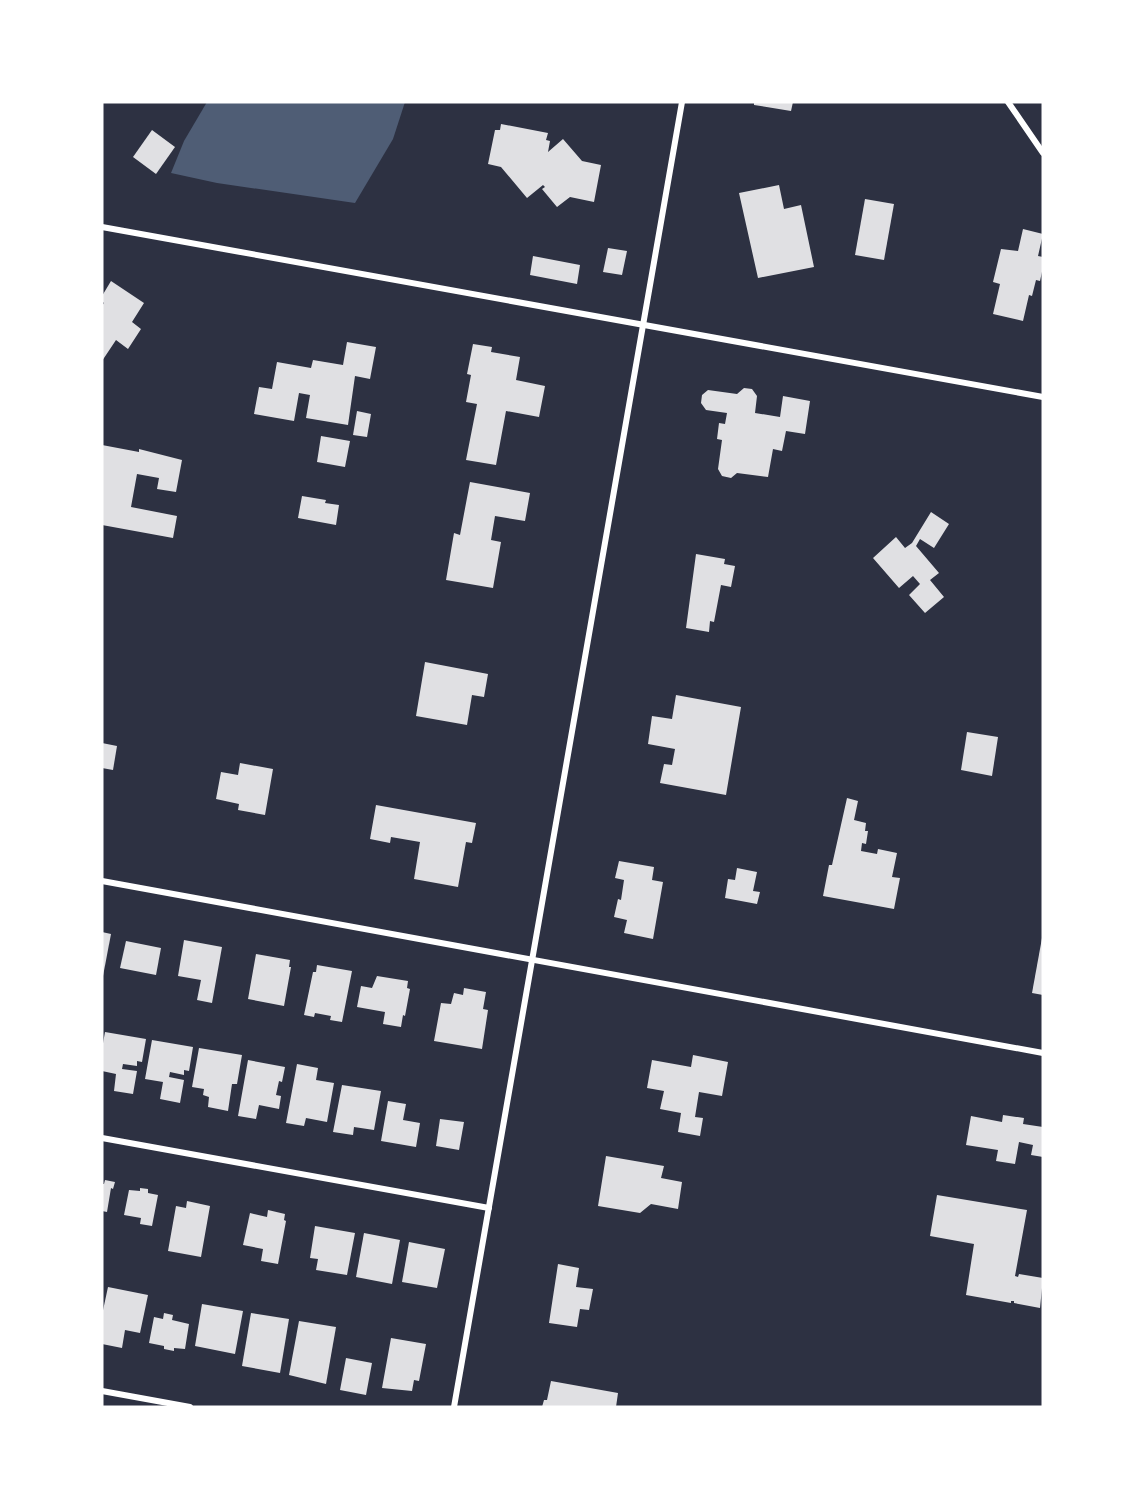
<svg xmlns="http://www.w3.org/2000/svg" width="1145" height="1509" viewBox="0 0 1145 1509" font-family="'Fira Sans Condensed',sans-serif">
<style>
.water{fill:#4f5d75}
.building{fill:#e0e0e3}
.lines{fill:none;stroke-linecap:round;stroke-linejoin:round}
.minor{stroke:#fff;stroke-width:6}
</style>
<rect width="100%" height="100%" fill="#2d3142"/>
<path class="water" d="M207 102H405L393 139 355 203 217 183 171 173 184 141Z"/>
<g class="building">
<path d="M754 102H793L791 111 754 105Z"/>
<path d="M501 124 548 133 546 140 550 141 548 152 563 139 582 161 601 165 594 202 570 197 557 207 542 189 545 187 543 185 527 198 501 167 488 164 495 130H500Z"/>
<path d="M152 130 175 147 156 174 133 157Z"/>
<path d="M779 185 784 209 801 205 814 267 758 278 739 193Z"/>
<path d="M865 199 894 204 884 260 855 255Z"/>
<path d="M1023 229 1043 234 1038 256 1043 257V267L1040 281 1036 280 1032 296 1029 295 1023 321 993 314 1000 284 993 282 1001 249 1018 251Z"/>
<path d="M608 248 627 251 622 275 603 272Z"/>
<path d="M533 256 580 265 577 284 530 275Z"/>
<path d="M111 281 144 303 132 322 141 329 128 349 116 340 102 361V306L104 303 102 301V296Z"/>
<path d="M347 342 376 347 370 379 355 376 348 425 306 418 310 395 299 393 294 421 254 414 259 387 272 389 277 362 311 368 313 360 343 365Z"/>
<path d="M473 344 492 347 491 352 520 357 516 380 545 386 539 417 506 411 496 465 466 460 477 404 466 402 471 375 467 374Z"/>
<path d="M744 388 752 389 757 396 755 413 780 417 783 396 810 401 805 434 786 431 782 451 773 449 768 477 737 473 731 478 722 476 718 469 722 440 717 439 719 423 725 424 727 413 706 410 701 403 702 395 708 390 737 394Z"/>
<path d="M357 411 371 414 367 437 353 435Z"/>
<path d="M321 436 350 441 345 467 317 462Z"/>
<path d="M102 445 139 452V449L182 460 176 492 157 489 159 478 137 474 131 507 177 516 173 538 102 525Z"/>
<path d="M470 482 530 493 525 521 495 516 491 540 501 542 493 588 446 580 454 533 460 535Z"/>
<path d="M302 496 326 500 325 503 339 505 336 525 298 518Z"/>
<path d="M931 512 949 524 934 548 920 539 916 546 939 573 930 580 944 597 925 613 909 595 920 584 913 576 899 588 873 558 896 537 905 548 912 543Z"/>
<path d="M696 554 725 559 724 564 735 566 731 587 721 585 714 622 710 621 709 632 686 628Z"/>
<path d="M425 662 488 674 484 697 472 695 467 725 416 716Z"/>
<path d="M676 695 741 707 726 795 660 783 664 764 672 765 675 749 648 744 652 716 672 719Z"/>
<path d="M967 732 998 737 992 776 961 770Z"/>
<path d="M102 743 117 746 113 770 102 768Z"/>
<path d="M240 763 273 769 265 815 238 810 239 804 216 799 221 772 238 775Z"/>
<path d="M847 798 858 801 854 820 866 823 865 831H868L866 844 862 843 861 851 877 854 878 849 897 853 892 877 900 878 894 909 823 896 829 865H832Z"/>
<path d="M376 805 476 823 472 843 466 842 458 887 414 879 420 842 391 837 390 843 370 839Z"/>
<path d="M619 861 654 867 652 880 663 882 653 939 624 933 627 920 614 917 618 899 621 900 624 880 615 878Z"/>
<path d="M737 868 757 872 753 891 760 892 757 904 725 898 728 879 735 880Z"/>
<path d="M102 932 111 934 103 976H102Z"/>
<path d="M1042 938H1043V995L1032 993Z"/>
<path d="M184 940 222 947 212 1003 197 1000 201 980 178 976Z"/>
<path d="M126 941 161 948 156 975 120 968Z"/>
<path d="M256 954 290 960 289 967H291L284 1006 248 999Z"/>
<path d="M317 965 352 971 342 1022 330 1020 331 1016 315 1013 314 1017 304 1015 313 972H316Z"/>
<path d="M377 976 408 981 407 988 410 989 405 1016 403 1015 401 1027 383 1024 385 1012 357 1007 361 986 372 988Z"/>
<path d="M464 988 486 992 483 1009 488 1010 482 1049 434 1041 441 1003 451 1004 454 993 463 995Z"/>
<path d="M105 1032 146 1039 142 1062 137 1061V1066L123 1064 122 1069 137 1071 133 1094 114 1091 116 1074 102 1071V1049Z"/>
<path d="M152 1040 193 1047 189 1071 184 1070V1075L170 1072 169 1077 184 1080 180 1103 160 1099 163 1082 145 1079Z"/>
<path d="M199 1048 242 1055 237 1084H232L228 1111 208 1107 209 1097 203 1095 204 1089 192 1087Z"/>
<path d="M693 1055 728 1062 722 1096 699 1092 695 1117 703 1118 700 1136 678 1132 681 1113 660 1109 664 1091 647 1088 652 1060 691 1067Z"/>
<path d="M248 1060 285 1067 282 1082 279 1081 276 1095 281 1096 279 1109 259 1105 256 1119 238 1116Z"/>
<path d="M297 1064 318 1068 316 1080 334 1083 327 1122 306 1118 304 1126 286 1123Z"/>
<path d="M342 1085 381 1091 374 1130 354 1127 353 1135 333 1132Z"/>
<path d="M388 1101 406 1104 403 1120 420 1123 416 1147 381 1141Z"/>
<path d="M1003 1115 1024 1118 1023 1124 1043 1127V1157L1031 1155 1033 1145 1019 1142 1015 1164 996 1161 998 1150 966 1145 971 1116 1002 1122Z"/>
<path d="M440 1119 464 1122 459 1150 436 1146Z"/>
<path d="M606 1156 664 1166 661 1178 682 1182 678 1209 651 1204 640 1213 598 1206Z"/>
<path d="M105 1180 115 1182 113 1189 111 1188 107 1212 102 1211V1184H104Z"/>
<path d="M140 1188 148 1189V1193L158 1195 152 1226 140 1224 141 1218 124 1215 129 1190 140 1191Z"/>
<path d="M937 1195 1027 1210 1015 1276 1018 1277 1019 1274 1043 1278 1040 1308 1014 1303V1301H1011V1303L966 1295 974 1244 930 1236Z"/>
<path d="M187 1201 210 1206 201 1257 168 1251 176 1206 186 1208Z"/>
<path d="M268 1210 285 1214 284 1220 286 1221 278 1264 261 1261 263 1249 243 1245 250 1213 267 1217Z"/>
<path d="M315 1226 355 1233 347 1275 316 1270 318 1259 310 1258Z"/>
<path d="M364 1233 400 1240 392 1284 356 1277Z"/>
<path d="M409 1242 445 1249 437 1288 402 1282Z"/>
<path d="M558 1264 579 1268 576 1287 593 1289 589 1310 580 1309 577 1327 549 1323Z"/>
<path d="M108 1287 148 1295 140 1333 125 1330 122 1348 102 1344V1315Z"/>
<path d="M202 1304 243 1311 235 1354 195 1346Z"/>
<path d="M164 1313 173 1315 172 1320 189 1324 185 1349 174 1348V1351L164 1349V1346L149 1343 154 1317 163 1319Z"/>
<path d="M251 1313 289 1319 280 1373 242 1366Z"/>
<path d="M299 1321 336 1327 326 1384 289 1375Z"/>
<path d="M391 1338 426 1344 419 1381 414 1380 412 1391 382 1388Z"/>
<path d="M346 1358 372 1363 366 1395 340 1390Z"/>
<path d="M551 1381 618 1393 616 1407H542L544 1400H547Z"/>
</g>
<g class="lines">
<g class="minor">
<path d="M1008 102 1043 153"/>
<path d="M102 227 1043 397"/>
<path d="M102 881 1043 1053"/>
<path d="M102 1138 489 1208"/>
<path d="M102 1391 190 1407"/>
<path d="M454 1407 682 102"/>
</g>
</g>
<rect width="1145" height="1509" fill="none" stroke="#ffffff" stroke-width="207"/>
</svg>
